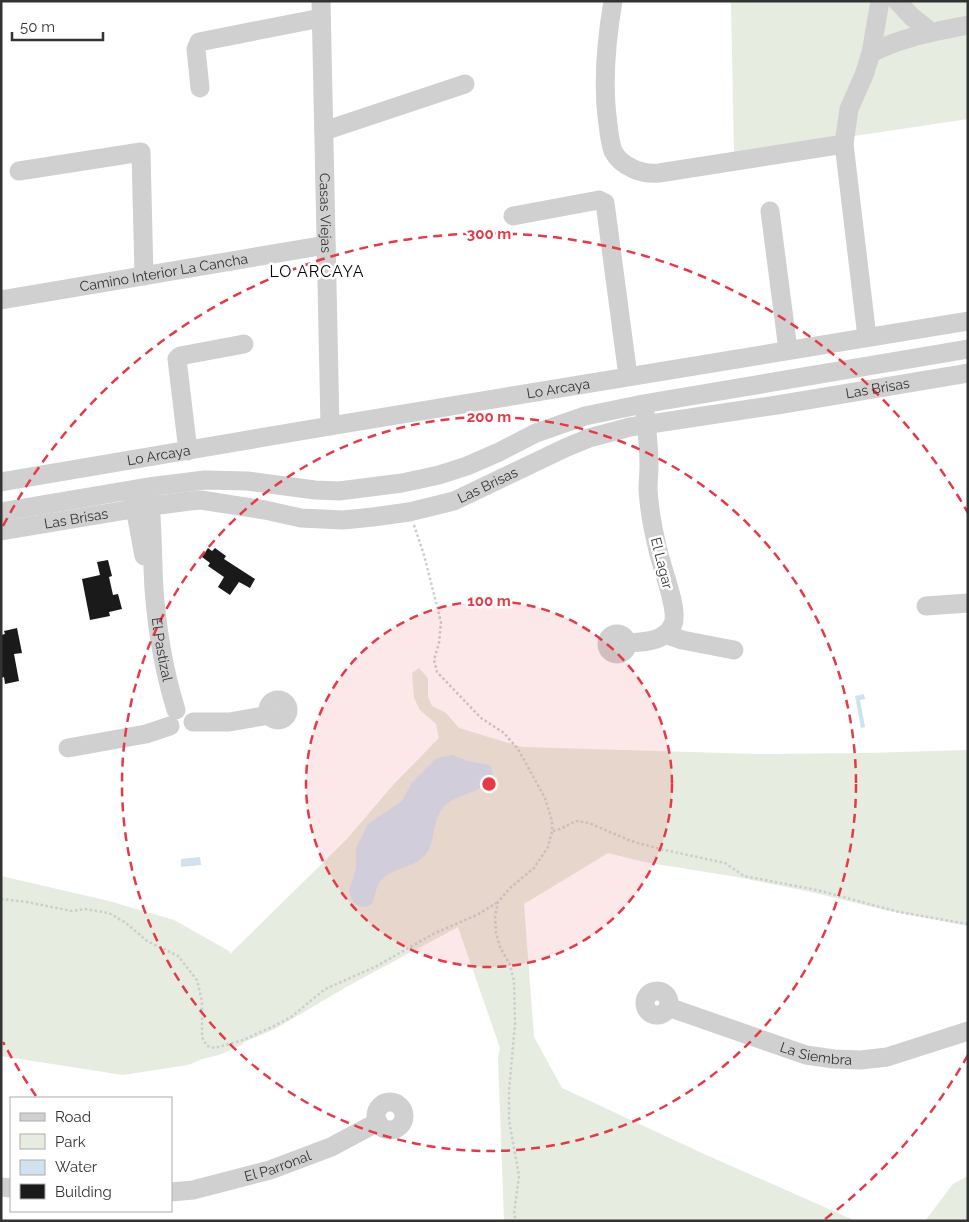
<svg xmlns="http://www.w3.org/2000/svg" width="969" height="1222" viewBox="0 0 969 1222" font-family="Raleway,sans-serif">
<style>
.green{fill:#e6ecdf}
.water{fill:#cfe2ee}
.building{fill:#1a1a1a}
.lines{fill:none;stroke-linecap:round;stroke-linejoin:round}
.path{stroke:#cdcdcd;stroke-width:2.5;stroke-dasharray:2.5 2.5;stroke-linecap:butt}
.minor{stroke:#d0d0d0;stroke-width:19}
.ring{fill:none;stroke:#e63946;stroke-width:2.5;stroke-dasharray:9 6}
.labels{text-anchor:middle;stroke-width:5;stroke-linejoin:round;paint-order:stroke}
.street-label{font-size:14px;fill:#333;stroke:#fff}
.quarter-label{font-size:16px;letter-spacing:1px;fill:#000;stroke:#fff}
.centre{fill:#e63946;stroke:#fff;stroke-width:2.5}
.ring-label{font-size:15px;text-anchor:middle;font-weight:bold;fill:#e63946;stroke:#fff;stroke-width:5;stroke-linejoin:round;paint-order:stroke}
</style>
<rect width="100%" height="100%" fill="#fff"/>
<g class="green">
<path d="M731 1H968V119L734 154Z"/>
<path d="M419 668 428 678V697L432 706 446 713 459 728 522 747 757 754 868 753 968 750V926L885 910 811 892 737 877 644 862 608 853 524 904 534 1037 562 1088 704 1154 856 1221H504L498 1058 500 1048 458 927 348 986 275 1029 242 1043 244 1044 219 1055 202 1059 188 1065 123 1075 1 1056V876L109 901 174 920 229 951 230 954 347 839 394 784 439 738 436 724 420 710 414 698 412 673Z"/>
<path d="M968 1176V1221H925L953 1184Z"/>
</g>
<g class="water">
<path d="M864 694 865 699 860 700 865 727 861 728 855 696Z"/>
<path d="M452 755 468 761 490 765 493 774C486 793 461 792 447 804 429 820 438 842 424 856 413 868 392 868 381 880 376 886 375 898 371 905L365 907 358 906 352 900 349 890 356 869V848L368 824 402 801 411 784 437 758Z"/>
<path d="M200 857 201 865 181 867V859Z"/>
</g>
<g class="building">
<path d="M208 548 212 551 215 548 226 556 224 559 255 579 250 588 239 582 230 595 218 587 224 577 208 566 210 563 202 557Z"/>
<path d="M108 560 112 576 109 577 113 595 118 594 122 609 109 612 110 616 90 620 82 579 100 575 97 562Z"/>
<path d="M17 628 22 653 14 654 19 681 5 684 4 677 1 678V635L5 634 4 631Z"/>
</g>
<g class="lines">
<g class="path">
<path d="M414 525 424 555 441 622 439 643 434 660 437 672 481 718 504 733 518 749 545 798 552 821V831L548 847 534 868 510 888 498 902 495 917 496 933 500 947 510 965 514 981 515 1024 509 1091V1120L519 1176 514 1214 516 1221"/>
<path d="M553 831 560 829 576 821 589 823 631 841 660 849 725 863 744 876 817 890 899 912 968 924"/>
<path d="M1 899 27 902 72 911 85 909 109 913 126 923 147 941 178 956 197 980 202 1001V1037L207 1046 215 1048 243 1040 274 1026 291 1017 325 989 375 967 435 933 477 915 498 902"/>
</g>
<g class="minor">
<path id="s1" d="M321 1 330 426"/>
<path d="M613 1C606 42 602 83 608 124 609 133 610 143 613 151 621 167 643 175 659 173L844 144"/>
<path d="M897 1 912 17 931 32"/>
<path d="M871 53C902 37 934 32 968 25"/>
<path d="M200 88 196 49 199 42 321 18"/>
<path d="M324 131 465 84"/>
<path d="M19 171 141 152 144 276"/>
<path d="M770 211 788 350"/>
<path d="M513 216 599 200 605 203 628 376"/>
<path id="s2" d="M1 300 326 245"/>
<path d="M867 337 844 144 849 109 864 75 871 53 880 1"/>
<path d="M188 451 177 359 180 356 244 344"/>
<path id="s3" d="M1 482 330 426 968 321"/>
<path id="s4" d="M149 494C153 526 152 558 154 589 157 630 164 671 176 710"/>
<path d="M133 497 144 556"/>
<path d="M1 512 148 487 205 480 247 481 315 490 339 491 402 483 439 475 467 466 499 452 536 433 585 416 643 404 968 349"/>
<path id="s5" d="M1 531 151 506 190 501 201 500 265 510 301 518 343 520 373 517 409 512 454 501 565 448 589 438 630 427 777 405 968 373"/>
<path d="M926 606 968 603"/>
<circle cx="617" cy="644" r="10"/>
<path d="M665 634 682 640 734 650"/>
<path d="M627 643C643 642 666 642 673 624 679 610 661 566 658 550 653 530 649 509 648 489 648 481 649 474 649 466 649 448 647 430 645 413"/>
<circle cx="278" cy="710" r="10"/>
<path d="M193 722H229L270 715"/>
<path d="M68 748 146 734 170 726"/>
<circle cx="657" cy="1003" r="12"/>
<path id="s6" d="M668 1007 806 1055 834 1059 861 1060 887 1057 968 1031"/>
<circle cx="390" cy="1116" r="14"/>
<path d="M1 1187 11 1188"/>
<path id="s7" d="M171 1192 193 1190 270 1170 331 1147 378 1122"/>
</g>
</g>
<circle cx="489" cy="784" r="183" fill="#e63946" fill-opacity=".12"/>
<g class="ring">
<circle cx="489" cy="784" r="183"/>
<circle cx="489" cy="784" r="367"/>
<path d="M968 1055A550 550 0 0 1 824 1220M36 1096A550 550 0 0 1 3 1042M3 526A550 550 0 0 1 968 513"/>
</g>
<g class="labels">
<g class="street-label">
<text dy="5" stroke="none"><textPath href="#s1" startOffset="212">Casas Viejas</textPath></text>
<text dy="5" stroke="none"><textPath href="#s2" startOffset="165">Camino Interior La Cancha</textPath></text>
<text dy="5" stroke="none"><textPath href="#s3" startOffset="565">Lo Arcaya</textPath></text>
<text dy="5" stroke="none"><textPath href="#s5" startOffset="901">Las Brisas</textPath></text>
<text dy="5" stroke="none"><textPath href="#s3" startOffset="160">Lo Arcaya</textPath></text>
<text dy="5" stroke="none"><textPath href="#s5" startOffset="496">Las Brisas</textPath></text>
<text dy="5" stroke="none"><textPath href="#s5" startOffset="76">Las Brisas</textPath></text>
<text transform="translate(662 563) rotate(76)" y="5">El Lagar</text>
<text dy="5" stroke="none"><textPath href="#s4" startOffset="156">El Pastizal</textPath></text>
<text dy="5" stroke="none"><textPath href="#s6" startOffset="156">La Siembra</textPath></text>
<text dy="5" stroke="none"><textPath href="#s7" startOffset="110">El Parronal</textPath></text>
</g>
<g class="quarter-label">
<text x="317" y="277">LO ARCAYA</text>
</g>
</g>
<circle cx="489" cy="784" r="8" class="centre"/>
<g class="ring-label">
<text x="489" y="239">300 m</text>
<text x="489" y="422">200 m</text>
<text x="489" y="606">100 m</text>
</g>
<rect width="969" height="1222" fill="none" stroke="#333333" stroke-width="5"/>
<rect x="10" y="1097" width="162" height="115" fill="#ffffff" stroke="#adadad"/>
<rect x="20" y="1113" width="25" height="8" fill="#d0d0d0" stroke="#adadad"/>
<text x="55" y="1122" font-size="15" fill="#333333">Road</text>
<rect x="20" y="1134" width="25" height="15" fill="#e6ecdf" stroke="#adadad"/>
<text x="55" y="1147" font-size="15" fill="#333333">Park</text>
<rect x="20" y="1160" width="25" height="15" fill="#cfe2ee" stroke="#adadad"/>
<text x="55" y="1172" font-size="15" fill="#333333">Water</text>
<rect x="20" y="1184" width="25" height="15" fill="#1a1a1a" stroke="#adadad"/>
<text x="55" y="1197" font-size="15" fill="#333333">Building</text>
<path d="M12 32v8h91v-8" fill="none" stroke="#333333" stroke-width="2.5"/>
<text x="20" y="32" font-size="15" fill="#333333" stroke="#ffffff" stroke-width="4" paint-order="stroke">50 m</text>
</svg>
